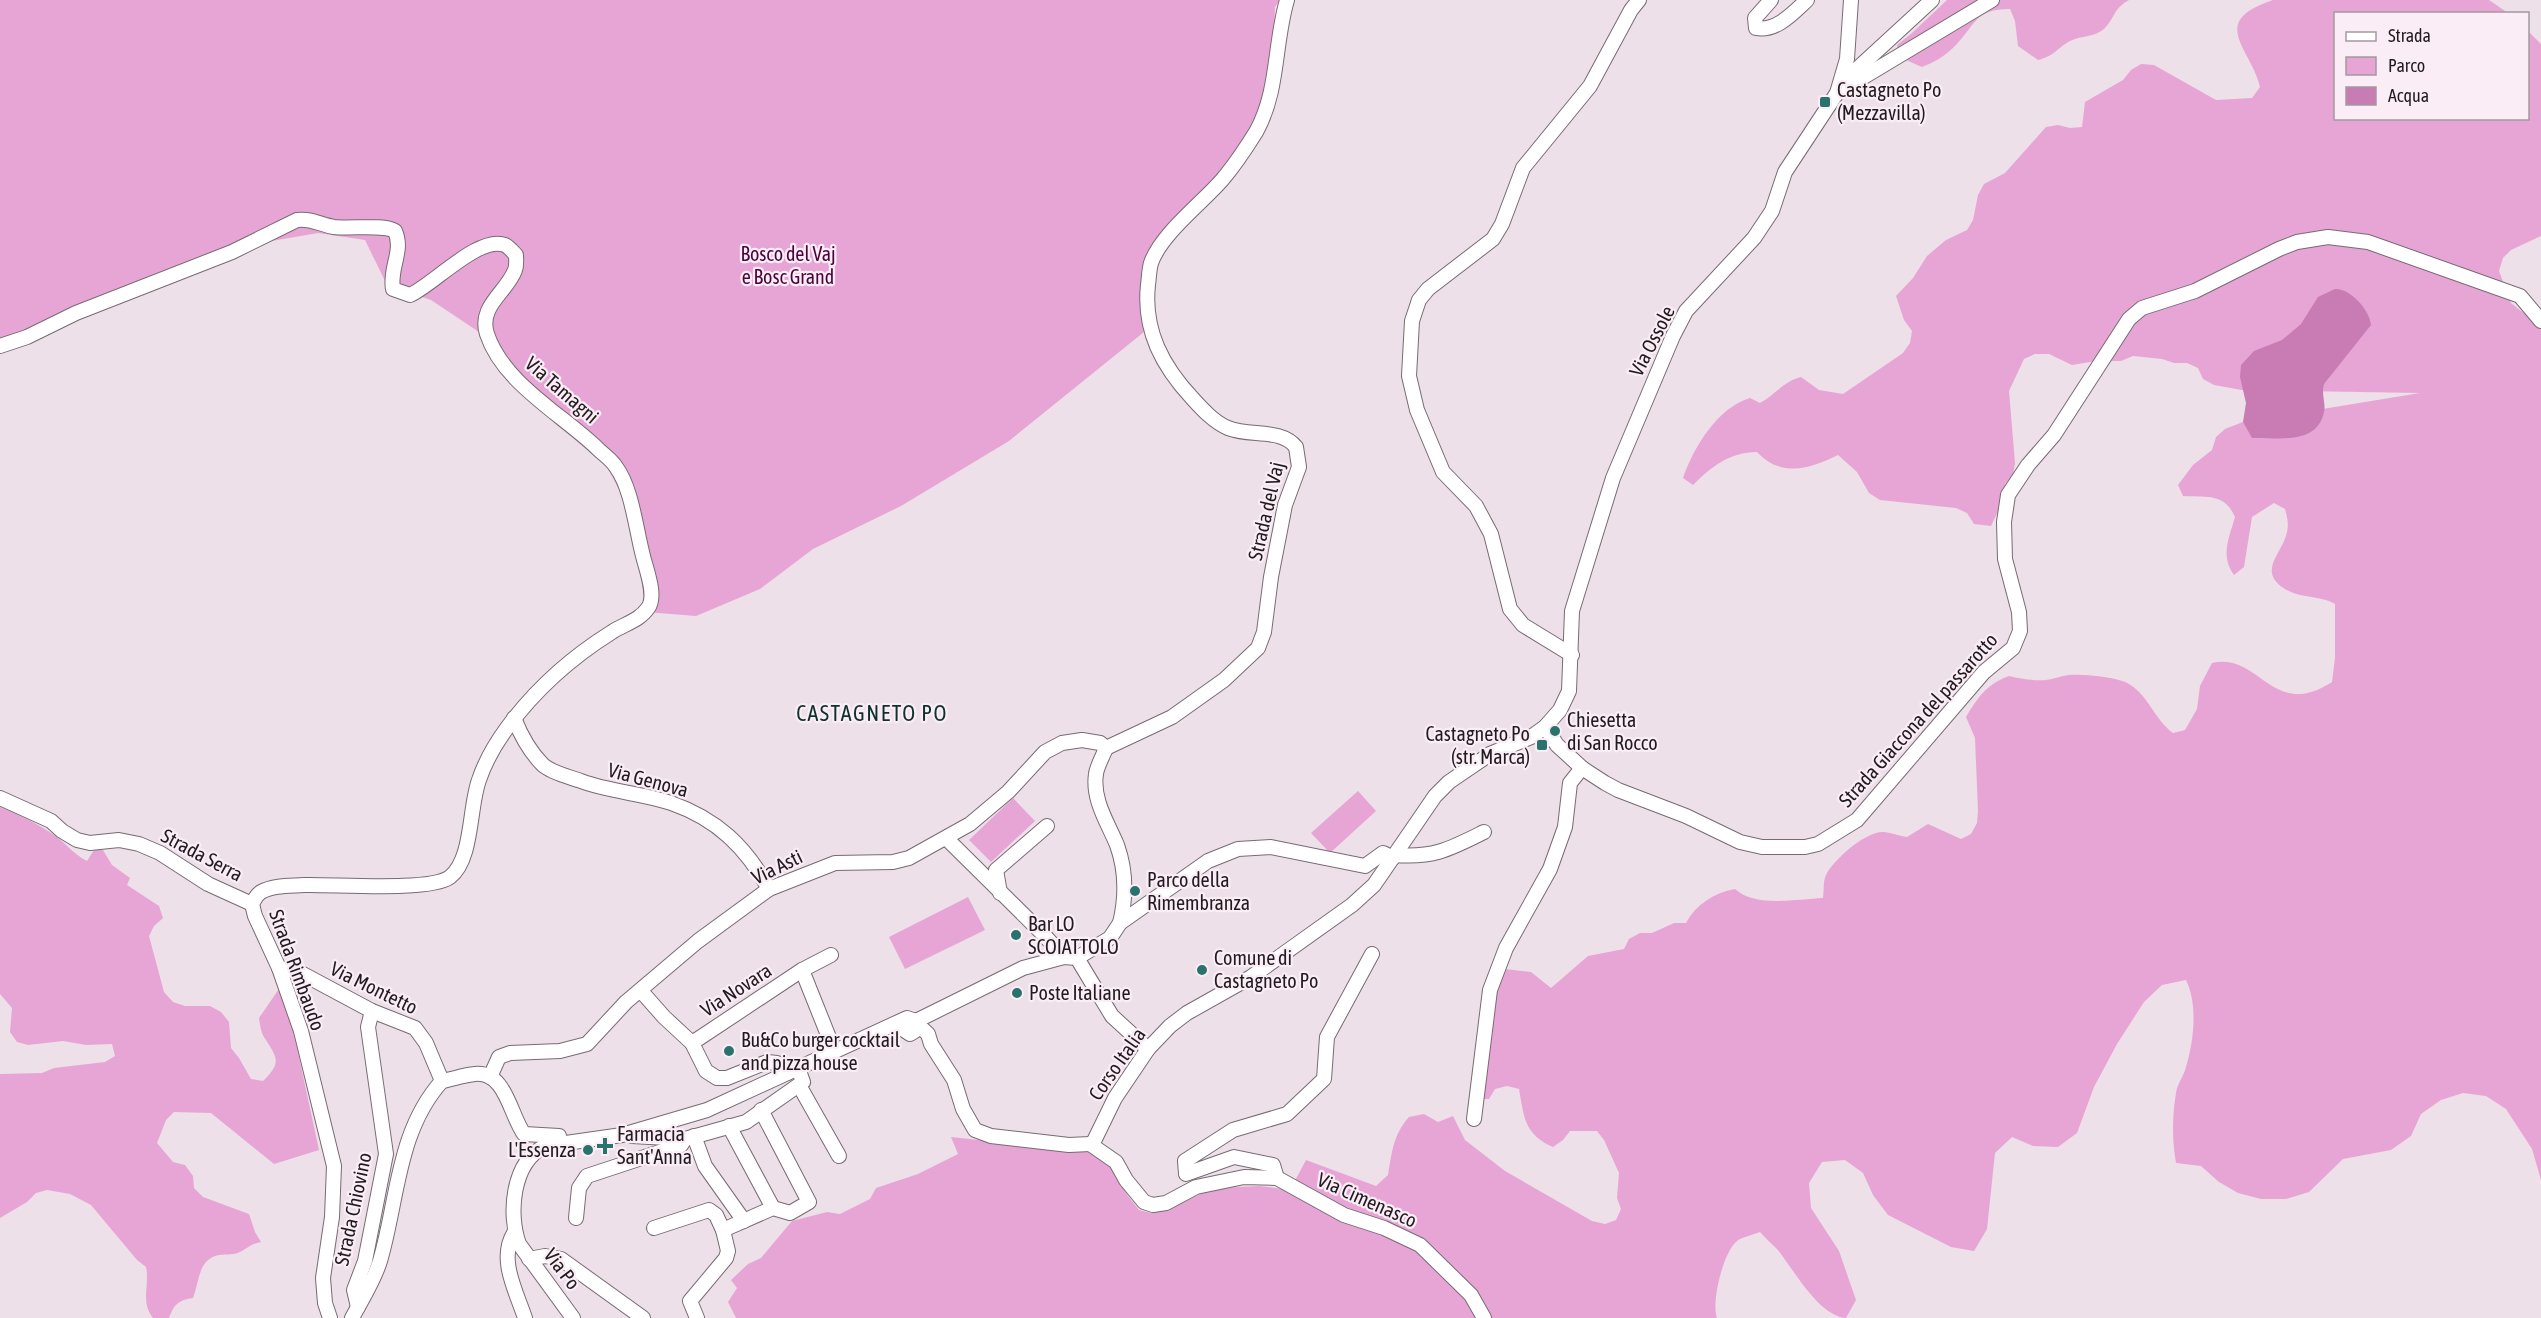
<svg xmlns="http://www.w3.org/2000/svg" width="2541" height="1318" viewBox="0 0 2541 1318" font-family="'Asap Condensed',sans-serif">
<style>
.green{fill:#e7a5d5}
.water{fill:#c97bb4}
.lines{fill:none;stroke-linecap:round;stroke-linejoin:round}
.minor-casing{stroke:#776b73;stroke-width:16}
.minor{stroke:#fff;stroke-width:14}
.poi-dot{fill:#2a726c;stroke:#faedf6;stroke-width:2}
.labels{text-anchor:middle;stroke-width:4.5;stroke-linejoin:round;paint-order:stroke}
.poi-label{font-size:20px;fill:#201b1e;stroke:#faedf6;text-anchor:start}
.park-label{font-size:20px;fill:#4b033e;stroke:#faedf6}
.street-label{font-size:20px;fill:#201b1e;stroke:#faedf6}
.quarter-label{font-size:22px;letter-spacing:1.5px;fill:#0e312e;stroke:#faedf6}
</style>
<rect width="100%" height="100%" fill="#ede0e8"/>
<g class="green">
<path d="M0 0H1280L1275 7 1273 57 1255 129 1214 184 1145 260 1141 295 1144 332 1009 441 901 506 813 549 760 589 696 616 646 612 639 558 627 505 602 457 567 425 521 394 482 334 431 300 387 285 365 240 318 233 266 242 30 339 0 343Z"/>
<path d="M1947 0H2129C2113 9 2116 16 2105 28 2094 38 2082 35 2070 41 2057 48 2055 56 2038 60L2018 46 2015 21 2010 9C1974 9 1976 25 1954 47 1945 56 1933 63 1922 67L1899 57 1897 45 1912 33Z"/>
<path d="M2273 0H2489L2508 13 2336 14V118H2528V31L2541 44V236L2511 250 2503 258 2499 271 2511 303 2539 325 2541 330V1180L2532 1149 2506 1109 2486 1096 2463 1093 2441 1100 2421 1114 2411 1136 2391 1150 2343 1159 2309 1192 2286 1199H2261L2238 1193 2219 1182 2201 1166 2176 1163C2172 1140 2172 1117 2176 1093 2177 1084 2184 1076 2186 1067 2194 1040 2198 1005 2186 980L2162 985 2144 1002 2117 1044 2094 1087 2077 1133 2058 1147 2033 1146 2012 1137 1995 1153 1987 1229 1974 1251 1951 1247 1888 1215 1873 1195 1863 1173 1845 1160 1822 1162 1809 1183 1811 1208 1839 1251 1856 1300 1846 1318C1818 1316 1793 1268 1777 1249 1771 1243 1765 1238 1760 1232 1753 1235 1742 1237 1737 1241 1723 1252 1711 1303 1717 1318H736L728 1302 737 1288 731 1280 748 1264 761 1258 792 1221 827 1212 840 1214 870 1199 876 1188 918 1174 958 1154 951 1137 1091 1152 1111 1165 1128 1196 1139 1210 1151 1213 1169 1209 1213 1188 1260 1186 1290 1190 1306 1160 1376 1186 1388 1175C1392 1152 1393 1135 1409 1117L1424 1114 1438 1122 1453 1116 1465 1140 1505 1171 1592 1221 1605 1224 1616 1220 1621 1209 1617 1198 1619 1173 1604 1140 1597 1131H1570L1563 1140 1553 1147C1524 1134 1524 1117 1519 1089L1507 1086 1495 1089 1489 1099H1482L1496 994 1505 969 1531 972 1551 988 1588 956 1624 949 1629 939 1640 933H1652L1674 923H1686C1696 904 1714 893 1735 889 1756 908 1796 899 1823 898 1824 891 1823 881 1826 875 1833 860 1867 830 1884 832 1892 833 1900 836 1907 837L1928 824 1961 839 1971 834 1977 823 1978 811 1975 738 1966 717C1978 697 1987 684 2009 676 2021 679 2034 681 2046 680 2054 679 2061 676 2069 675 2084 674 2117 677 2129 684 2148 695 2155 720 2173 733L2185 730 2197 709 2200 686 2212 663C2260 652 2272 721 2332 682L2335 658V604C2319 595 2301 599 2285 589 2256 571 2283 553 2287 532 2289 523 2287 517 2285 509L2274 503 2252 517 2244 567 2234 575C2220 556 2229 538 2235 517 2224 492 2207 498 2183 496L2178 485 2193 465 2212 450 2216 437 2225 429 2243 422 2420 393 2242 390 2214 385 2203 379 2198 368 2187 363H2174L2162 359 2133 356 2121 361H2096L2072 365 2049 354H2035L2024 359 2009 391 2015 463 2013 475 2005 484 2002 503 1991 526 1974 524 1967 513 1956 508 1880 500 1869 493 1857 472 1838 455C1810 469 1781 478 1757 452 1730 452 1711 467 1693 485L1683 478C1694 447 1717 408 1750 398L1760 403C1775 395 1784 381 1801 377L1819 390 1843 394 1903 353 1910 343 1912 331 1904 320 1896 296 1913 278 1927 256 1946 240 1967 230 1973 220 1978 195 1984 184 2005 173 2046 127 2058 125 2070 128 2082 127 2085 102 2123 80 2131 70 2141 64 2154 65 2216 100 2252 98 2260 87C2251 48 2207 22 2273 0Z"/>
<path d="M1358 791 1376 811 1330 853 1311 833Z"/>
<path d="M1013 798 1035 821 991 862 969 840Z"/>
<path d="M0 807C19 815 37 823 54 835 66 843 73 854 87 861L94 850H103L112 865 130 878 127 885 159 906 163 918 154 926 149 936 164 992 173 1002 185 1006H210L221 1012 229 1022 231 1048 239 1058 251 1079 263 1081C281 1063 278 1059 266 1040 261 1034 260 1025 259 1018L281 986 297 1048 319 1150 274 1164 211 1113 174 1112 166 1120 157 1143 173 1162 185 1165 193 1176 194 1188 203 1197 249 1214 255 1232 261 1242C251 1244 248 1248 240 1252 232 1256 223 1253 215 1256 198 1262 199 1283 193 1298 179 1300 174 1304 169 1318H153C140 1302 150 1285 146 1267L137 1260 91 1205 70 1194 47 1190 36 1193 27 1202 0 1218V1074L42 1073 54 1068 105 1062 115 1056 112 1044 86 1045 63 1041 28 1045 17 1042 10 1032 12 1008 0 994Z"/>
<path d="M968 897 985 930 905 969 889 937Z"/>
</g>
<path class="water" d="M2335 289C2350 288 2370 310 2371 325L2324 384C2321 394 2326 403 2324 412 2317 446 2277 437 2252 438L2243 422 2246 403 2240 377 2241 365 2254 351 2282 340 2301 324 2318 297Z"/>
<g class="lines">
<defs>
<g id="minor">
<path d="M1771 0 1755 18 1756 28C1776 32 1793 13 1807 0"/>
<path d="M1842 78 1856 70 1932 0"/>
<path d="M1837 93 1992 0"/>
<path d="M0 346 27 337 76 313 232 252 297 220C311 218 321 225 334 227 351 229 383 224 395 231 404 251 389 268 393 289L410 295C433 285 479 235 505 245 509 247 513 252 516 255 516 260 517 265 515 270 507 292 478 306 487 334 503 383 563 415 598 449 604 455 612 460 616 467 632 488 636 530 643 556 646 569 657 596 648 608 639 621 624 624 612 632 572 657 535 690 507 728 496 743 485 762 479 780 469 807 473 859 450 877 430 892 334 884 304 885 290 886 273 885 261 892 256 895 255 899 252 904L255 916 279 968 301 1031 334 1166 332 1217 323 1278 325 1303 330 1318"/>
<path d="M1572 655 1523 625 1510 609 1491 534 1476 506 1443 472 1417 410 1409 376 1412 321 1419 300 1428 289 1493 239 1502 224 1523 168 1590 86 1631 10 1639 0"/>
<path d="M514 718C521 736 529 751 543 765 552 773 570 777 581 781 610 792 642 793 671 803 717 819 746 847 769 889"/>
<path d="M1545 727 1557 745 1582 768 1605 783 1618 790 1686 816 1740 842 1762 847H1805L1818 844 1857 820 1984 672 2013 648 2020 631 2019 612 2005 559 2004 522 2008 495 2028 465 2054 435 2129 319 2142 308 2195 291 2279 249 2297 242 2328 237 2368 242 2520 296 2541 321"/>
<path d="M1106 748 1172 717 1224 680 1258 648 1264 632 1271 577 1285 505 1299 467 1296 447C1281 428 1250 437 1228 428 1214 422 1203 410 1193 399 1163 367 1143 331 1148 285 1149 278 1149 270 1151 263 1161 234 1202 203 1222 180 1234 166 1246 148 1256 132 1279 91 1274 44 1287 0"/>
<path d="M1106 748C1103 756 1097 766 1096 774 1092 800 1108 823 1117 845 1126 870 1126 898 1120 923"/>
<path d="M0 798 51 821 62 831 77 840 90 843 119 840 139 844 160 853 208 884 252 904"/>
<path d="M947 839 1044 935 1064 957"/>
<path d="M1395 855C1434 858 1450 849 1484 832"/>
<path d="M1000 893 996 870 1047 826"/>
<path d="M1077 958 1112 1016 1148 1049"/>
<path d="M279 968 301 973 372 1011 415 1028 426 1043 442 1081"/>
<path d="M802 970 834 1050"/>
<path d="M641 991 664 1017 692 1043 706 1071 717 1078H727L767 1062 777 1063 787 1073"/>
<path d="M916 1021 1023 968 1064 957 1077 958 1110 938 1120 923 1208 861 1238 849 1271 847 1365 866 1383 853 1393 858"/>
<path d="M917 1024 928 1034 931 1044 954 1080 963 1109 975 1130 991 1136 1069 1145 1090 1144 1094 1141 1115 1098 1148 1049 1170 1026 1187 1013 1251 977 1352 905 1374 885 1435 796 1449 782 1490 754 1531 737 1545 727 1560 710 1569 691 1572 611 1613 478 1673 336 1686 311 1754 238 1772 211 1785 172 1837 93 1847 59 1851 0"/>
<path d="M692 1043 802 970 831 955"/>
<path d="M490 1077 499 1057 510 1053 560 1051 587 1044 626 1002 698 941 769 889 835 863 893 862 909 858 970 824 1008 792 1045 752 1062 743 1082 740 1100 743 1106 748"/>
<path d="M442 1081C453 1079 464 1075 475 1074 506 1071 510 1115 524 1134L559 1136 561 1144"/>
<path d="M800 1087 839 1156"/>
<path d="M1474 1119 1490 990 1506 948 1550 869 1565 827 1570 783 1582 768"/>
<path d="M729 1126 773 1208"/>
<path d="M632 1136 685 1139 746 1122 803 1082 798 1068"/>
<path d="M694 1136 705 1166 744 1221"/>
<path d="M1090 1144 1116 1162 1126 1180 1144 1202 1153 1205 1166 1203 1196 1187 1244 1177 1277 1178 1344 1215 1384 1228 1420 1245 1471 1295 1484 1318"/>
<path d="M1277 1178 1273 1165 1234 1157 1186 1174 1185 1161 1233 1130 1287 1114 1324 1079 1327 1037 1372 954"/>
<path d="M576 1218 579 1188 587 1176 681 1145 685 1139"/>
<path d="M654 1228 709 1210 716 1215 723 1230"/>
<path d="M514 1233C498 1259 516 1291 525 1318"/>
<path d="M529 1259 545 1256 561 1259 643 1318"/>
<path d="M358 1307 354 1290 365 1261 386 1154 368 1027 372 1011"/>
<path d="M352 1318C362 1299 374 1281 380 1261 398 1200 397 1131 442 1081"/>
<path d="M573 1318 519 1244C508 1214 512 1162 545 1146L622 1135 707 1110 907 1018 916 1021 915 1031 910 1034 901 1028 903 1020"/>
<path d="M697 1318 690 1301 726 1258 728 1251 723 1230 773 1208 790 1213 809 1202 761 1110"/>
</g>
</defs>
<use href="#minor" class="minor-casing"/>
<use href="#minor" class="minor"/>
</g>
<g class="poi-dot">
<rect x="1819" y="96" width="12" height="12" rx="3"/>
<circle cx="1555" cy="731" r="6"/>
<rect x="1536" y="739" width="12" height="12" rx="3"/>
<circle cx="1135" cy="891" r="6"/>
<circle cx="1016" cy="935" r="6"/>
<circle cx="1202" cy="970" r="6"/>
<circle cx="1017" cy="993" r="6"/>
<circle cx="729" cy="1051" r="6"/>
<path d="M602 1137h6v6h6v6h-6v6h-6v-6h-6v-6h6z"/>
<circle cx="588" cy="1150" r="6"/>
</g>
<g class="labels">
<g class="poi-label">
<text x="1837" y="97">Castagneto Po<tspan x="1837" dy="23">(Mezzavilla)</tspan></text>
<text x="1567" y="727">Chiesetta<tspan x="1567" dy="23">di San Rocco</tspan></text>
<text x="1530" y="741" text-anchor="end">Castagneto Po<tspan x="1530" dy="23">(str. Marca)</tspan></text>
<text x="1147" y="887">Parco della<tspan x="1147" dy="23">Rimembranza</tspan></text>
<text x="1028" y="931">Bar LO<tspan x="1028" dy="23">SCOIATTOLO</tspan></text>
<text x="1214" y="965">Comune di<tspan x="1214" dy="23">Castagneto Po</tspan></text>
<text x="1029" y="1000">Poste Italiane</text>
<text x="741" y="1047">Bu&amp;Co burger cocktail<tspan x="741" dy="23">and pizza house</tspan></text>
<text x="617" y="1141">Farmacia<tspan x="617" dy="23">Sant'Anna</tspan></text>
<text x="576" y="1157" text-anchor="end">L'Essenza</text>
</g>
<g class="park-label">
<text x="788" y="261">Bosco del Vaj<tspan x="788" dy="23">e Bosc Grand</tspan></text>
</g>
<g class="street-label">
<text transform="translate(1652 341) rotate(-63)" y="7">Via Ossole</text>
<text transform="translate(562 390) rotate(41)" y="7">Via Tamagni</text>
<text transform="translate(1266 511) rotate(-77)" y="7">Strada del Vaj</text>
<text transform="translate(1918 720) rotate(-48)" y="7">Strada Giaccona del passarotto</text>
<text transform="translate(648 780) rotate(15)" y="7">Via Genova</text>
<text transform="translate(202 855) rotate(28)" y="7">Strada Serra</text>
<text transform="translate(777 867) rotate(-26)" y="7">Via Asti</text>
<text transform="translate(297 970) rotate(70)" y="7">Strada Rimbaudo</text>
<text transform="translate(374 988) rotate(26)" y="7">Via Montetto</text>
<text transform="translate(736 990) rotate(-33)" y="7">Via Novara</text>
<text transform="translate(1117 1064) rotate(-55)" y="7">Corso Italia</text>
<text transform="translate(1367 1200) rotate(24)" y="7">Via Cimenasco</text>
<text transform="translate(353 1209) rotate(-78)" y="7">Strada Chiovino</text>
<text transform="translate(562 1269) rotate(53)" y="7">Via Po</text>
</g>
<g class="quarter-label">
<text x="872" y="721">CASTAGNETO PO</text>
</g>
</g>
<rect x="2334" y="12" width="195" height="108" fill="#faedf6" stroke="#a399a0" stroke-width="1.5"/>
<rect x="2346" y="32" width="30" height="9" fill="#ffffff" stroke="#a399a0" stroke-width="1.5"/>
<text x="2388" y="42" font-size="18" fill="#201b1e">Strada</text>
<rect x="2346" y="57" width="30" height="18" fill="#e7a5d5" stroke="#a399a0" stroke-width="1.5"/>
<text x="2388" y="72" font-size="18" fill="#201b1e">Parco</text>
<rect x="2346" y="87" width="30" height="18" fill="#c97bb4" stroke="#a399a0" stroke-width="1.5"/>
<text x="2388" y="102" font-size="18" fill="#201b1e">Acqua</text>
</svg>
